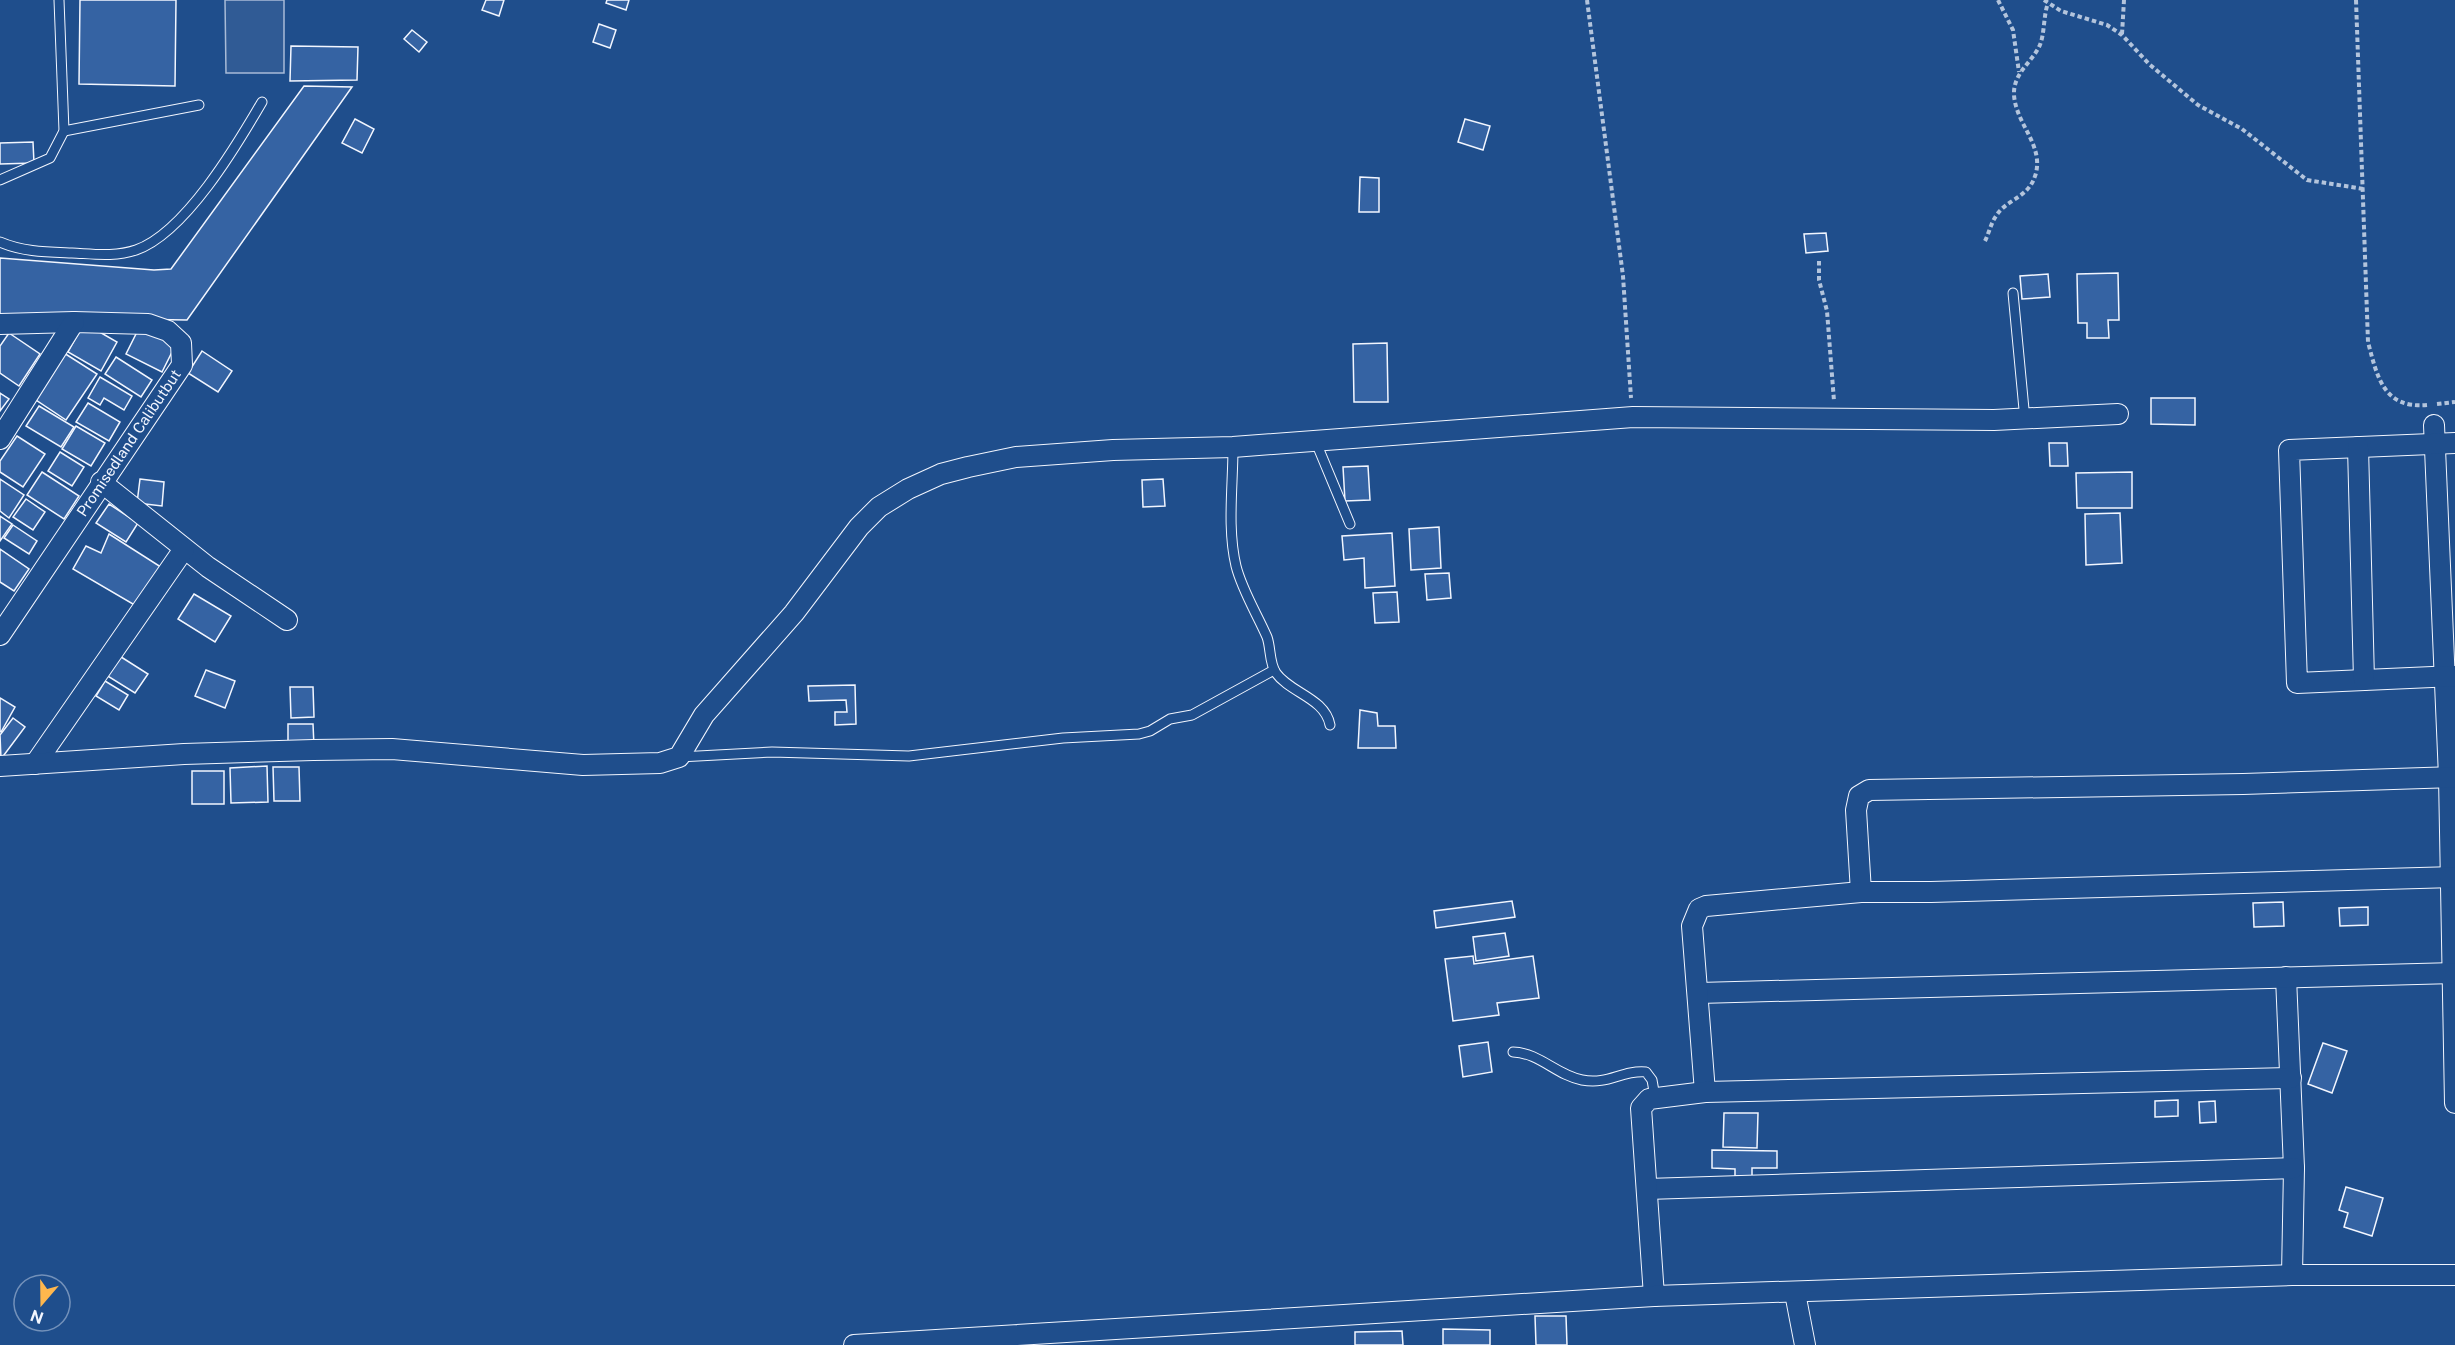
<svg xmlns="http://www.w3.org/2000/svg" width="2455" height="1345" viewBox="0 0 2455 1345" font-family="'Public Sans',sans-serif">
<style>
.built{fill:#305b95;stroke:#a8bbd7;stroke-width:1.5}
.building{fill:#3563a3;stroke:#f2f6ff;stroke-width:1.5}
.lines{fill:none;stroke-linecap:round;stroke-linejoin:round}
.lane-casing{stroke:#f2f6ff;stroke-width:11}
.street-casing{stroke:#f2f6ff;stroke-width:22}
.path{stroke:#b3c4dc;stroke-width:4;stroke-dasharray:4.5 3;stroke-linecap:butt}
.lane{stroke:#1f4e8c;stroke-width:9}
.street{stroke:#1f4e8c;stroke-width:20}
.labels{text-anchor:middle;stroke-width:4.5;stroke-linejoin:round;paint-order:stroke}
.street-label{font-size:15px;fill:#f2f6ff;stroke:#1f4e8c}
</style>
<rect width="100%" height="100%" fill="#1f4e8c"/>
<path class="built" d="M225 0H284V73H226Z"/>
<g class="building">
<path d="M80 0H176L175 86 79 84Z"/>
<path d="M486 0H504L499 16 482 10Z"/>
<path d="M607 0H629L626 10 606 3Z"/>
<path d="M599 24 616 30 610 48 593 42Z"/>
<path d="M412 30 427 42 419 52 404 39Z"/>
<path d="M291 46 358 47 357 80 290 81Z"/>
<path d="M304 86 352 87 187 320 0 317V258L154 270 171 269Z"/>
<path d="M355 119 374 129 362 153 342 143Z"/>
<path d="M1465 119 1490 126 1483 150 1458 142Z"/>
<path d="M33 142 34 163 0 164V143Z"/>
<path d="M1360 177 1379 178V212H1359Z"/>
<path d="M1826 233 1828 251 1806 253 1804 234Z"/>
<path d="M2118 273 2119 320H2108L2109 338H2087V323H2078L2077 274Z"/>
<path d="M2048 274 2050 297 2022 299 2020 276Z"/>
<path d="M84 323 117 342 101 371 68 352Z"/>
<path d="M140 326 176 344 162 372 126 354Z"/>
<path d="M9 333 40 354 19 386 0 373V346Z"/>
<path d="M1387 343 1388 402H1354L1353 344Z"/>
<path d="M202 351 232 371 218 392 188 373Z"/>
<path d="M64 353 97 374 66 420 33 398Z"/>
<path d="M116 357 152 380 141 397 105 374Z"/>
<path d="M100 377 132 396 124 410 104 398 100 405 88 398Z"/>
<path d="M0 393 9 399 0 411Z"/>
<path d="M2151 398H2195V425L2151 424Z"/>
<path d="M88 403 120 422 109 441 76 422Z"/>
<path d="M39 406 74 427 61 447 26 426Z"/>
<path d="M76 426 105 443 91 466 62 449Z"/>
<path d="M17 436 45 454 23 487 0 472V461Z"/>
<path d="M2049 443H2067L2068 466H2050Z"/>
<path d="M60 452 84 467 72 486 48 471Z"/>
<path d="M1368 466 1370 500 1345 501 1343 467Z"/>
<path d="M42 472 79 496 64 519 27 495Z"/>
<path d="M2132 472V508H2077L2076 473Z"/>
<path d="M0 479 24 495 9 518 0 511Z"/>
<path d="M140 479 164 482 162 506 137 503Z"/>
<path d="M1163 479 1165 506 1143 507 1142 480Z"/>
<path d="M26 499 45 512 33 530 13 517Z"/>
<path d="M109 504 138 523 126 542 96 523Z"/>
<path d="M2120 513 2122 563 2086 565 2085 514Z"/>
<path d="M0 516 12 524 0 541Z"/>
<path d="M13 525 37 541 29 554 4 538Z"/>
<path d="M1439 527 1441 568 1411 570 1409 529Z"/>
<path d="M1392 533 1395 586 1365 588 1364 558 1344 560 1342 536Z"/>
<path d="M109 534 164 569 138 607 73 569 86 546 101 553Z"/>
<path d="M0 549 29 569 14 591 0 582Z"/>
<path d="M1449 573 1451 598 1427 600 1425 574Z"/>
<path d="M1397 592 1399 622 1375 623 1373 593Z"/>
<path d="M194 594 231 616 215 642 178 619Z"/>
<path d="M118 655 148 674 135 693 106 675Z"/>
<path d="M206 670 235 681 225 708 195 696Z"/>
<path d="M105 681 128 695 119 710 96 696Z"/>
<path d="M855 685 856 724 835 725V712H847L846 700 809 701 808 686Z"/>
<path d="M290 687H313L314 717 291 718Z"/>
<path d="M0 698 15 707 1 732 0 731Z"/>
<path d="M1360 710 1377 713 1378 726H1395L1396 748H1358Z"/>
<path d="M13 718 25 727 1 759 0 735Z"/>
<path d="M288 724H313L314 746H288Z"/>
<path d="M267 766 268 802 231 803 230 768Z"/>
<path d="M273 767H299L300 801H274Z"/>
<rect x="192" y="771" width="32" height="33"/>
<path d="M1512 901 1515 917 1436 928 1434 911Z"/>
<path d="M2283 902 2284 926 2254 927 2253 903Z"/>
<path d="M2368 907V925L2340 926 2339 908Z"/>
<path d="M1505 933 1509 956 1476 961 1473 937Z"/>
<path d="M1473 956 1474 964 1533 956 1539 998 1497 1003 1499 1015 1453 1021 1445 959Z"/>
<path d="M1488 1042 1492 1072 1463 1077 1459 1046Z"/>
<path d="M2323 1043 2347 1051 2332 1093 2308 1084Z"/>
<path d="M2178 1100V1116L2155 1117V1101Z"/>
<path d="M2215 1101 2216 1122 2200 1123 2199 1102Z"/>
<path d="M1724 1113H1758L1757 1148 1723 1147Z"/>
<path d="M1712 1150 1777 1151V1168H1752V1176H1735V1169L1712 1168Z"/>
<path d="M2346 1187 2383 1198 2372 1236 2344 1227 2348 1213 2339 1210Z"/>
<path d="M1535 1316H1566L1567 1345H1536Z"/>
<path d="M1443 1329 1490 1330V1345H1443Z"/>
<path d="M1402 1331 1403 1345H1355V1332Z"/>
</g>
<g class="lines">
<defs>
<g id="lane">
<path d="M64 131 199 105"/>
<path d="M0 180 50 158 64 131 59 0"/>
<path d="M0 242C23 252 48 252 72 253 94 254 115 257 136 250 185 233 237 145 262 102"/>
<path d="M2013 293 2025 420"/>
<path d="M1315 440 1350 524"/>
<path d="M1233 447C1233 486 1227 528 1236 566 1242 590 1257 614 1267 637 1271 648 1269 663 1276 673 1290 693 1325 698 1330 725"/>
<path d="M679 757 772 752 909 756 1063 738 1139 734 1150 731 1170 719 1192 715 1274 670"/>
<path d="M1513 1052C1540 1053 1556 1075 1582 1080 1609 1085 1621 1070 1646 1072L1652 1080 1655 1097"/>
</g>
<g id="street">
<path d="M0 324 74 322 148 324 168 331 181 343 182 365 0 635"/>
<path d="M2434 425 2449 777 2455 1103"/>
<path d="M0 439 74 322"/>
<path d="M2455 443 2289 450 2297 683 2455 676"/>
<path d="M2358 447 2364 680"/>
<path d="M101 482 208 567 287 620"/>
<path d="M35 764 184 549"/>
<path d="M0 766 184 754 313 750 392 749 583 765 660 763 679 757 704 715 794 613 859 527 879 507 908 489 941 474 968 467 1016 457 1113 450 1233 447 1633 417 1994 420 2118 414"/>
<path d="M1861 892 1856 810 1859 796 1869 790 2243 784 2455 777"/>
<path d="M2286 977 2294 1168 2292 1275"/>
<path d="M1699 993 2455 973"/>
<path d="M1705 1092 1692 926 1699 909 1706 906 1861 892H1931L2455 877"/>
<path d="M1647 1189 2294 1168"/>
<path d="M1795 1293 1805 1345"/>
<path d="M1654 1296 1641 1108 1649 1099 1705 1092 2291 1078"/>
<path d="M854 1345 1654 1296 2292 1275H2455"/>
</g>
</defs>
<use href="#lane" class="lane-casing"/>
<use href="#street" class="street-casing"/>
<g class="path">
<path d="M1587 0 1623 276 1631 398"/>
<path d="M1998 0 2013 30 2019 72"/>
<path d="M2044 0 2061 11 2107 25 2122 35 2149 64 2198 105 2242 129 2307 180 2364 189"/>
<path d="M2356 0 2368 342C2377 376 2383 409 2427 405"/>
<path d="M2122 34 2124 0"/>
<path d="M1985 241C1989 233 1991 223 1996 216 2007 198 2029 199 2036 173 2043 144 2016 124 2014 95 2013 74 2030 64 2039 47 2045 35 2043 17 2048 3"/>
<path d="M1819 261V280L1827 311 1834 401"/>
<path d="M2437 404 2455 402"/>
</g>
<use href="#lane" class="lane"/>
<use href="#street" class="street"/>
</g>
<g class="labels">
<g class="street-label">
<text transform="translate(129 443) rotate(-56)" y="5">Promisedland Calibutbut</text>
</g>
</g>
<g transform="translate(42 1303) rotate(200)"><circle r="28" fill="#1f4e8c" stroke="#7391ba" stroke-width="1.5"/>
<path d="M0-4.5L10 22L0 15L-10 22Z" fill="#ffb74d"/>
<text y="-9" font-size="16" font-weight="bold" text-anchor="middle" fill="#f2f6ff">N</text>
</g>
</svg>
